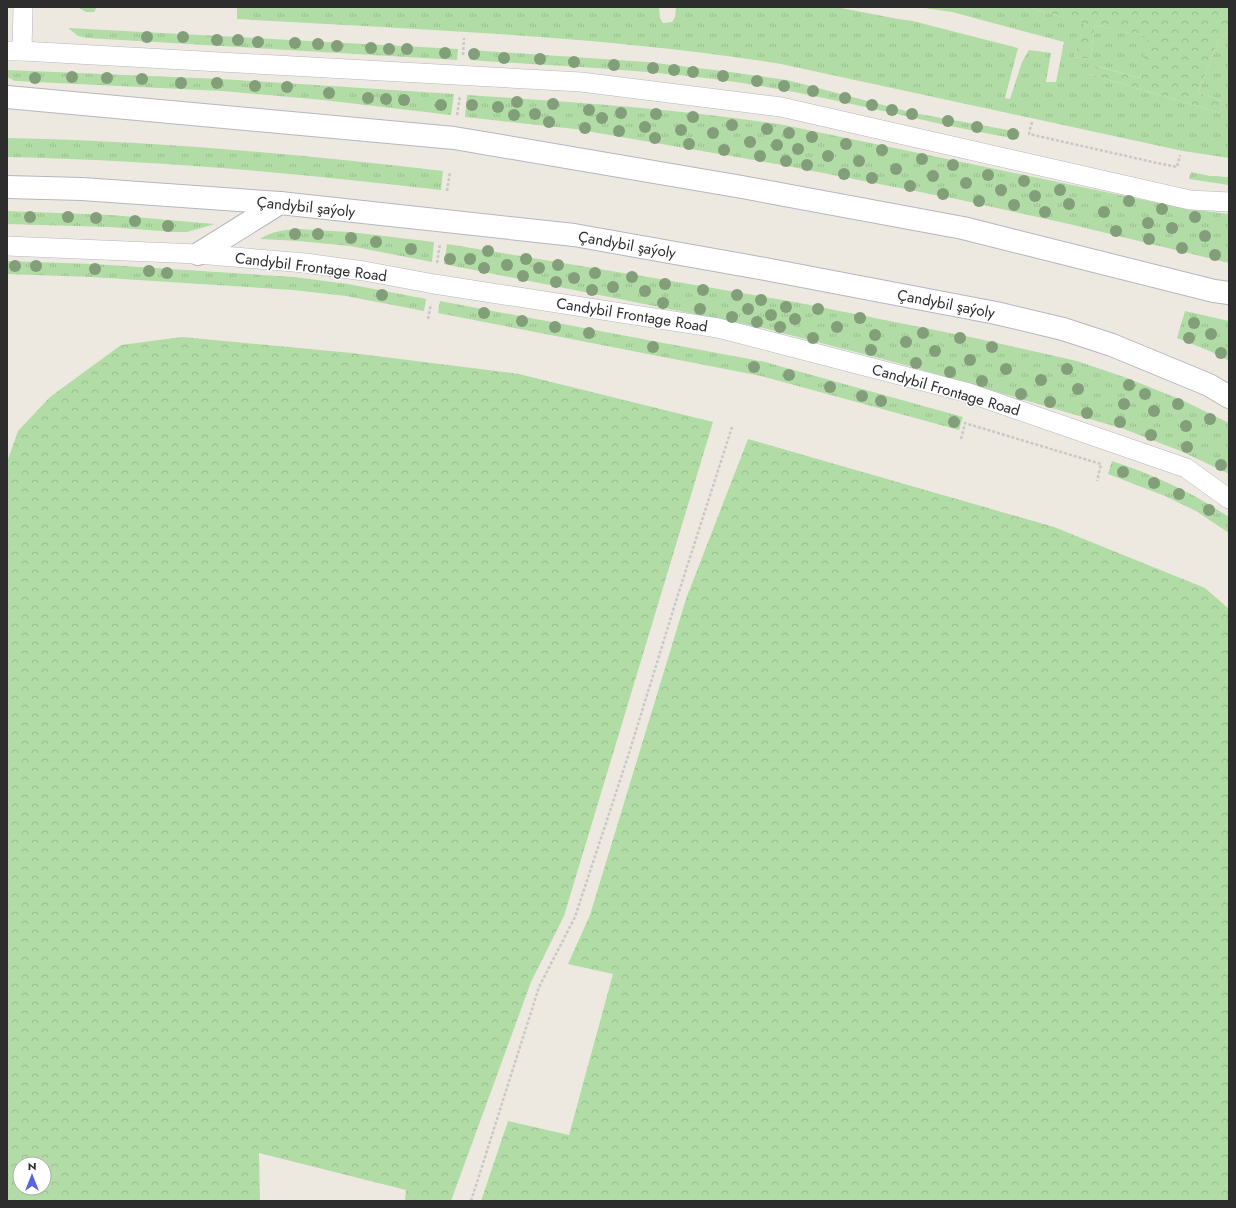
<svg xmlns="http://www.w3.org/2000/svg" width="1236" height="1208" viewBox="0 0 1236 1208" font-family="Jost,sans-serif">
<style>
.grass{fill:url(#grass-tufts)}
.forest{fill:url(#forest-crowns);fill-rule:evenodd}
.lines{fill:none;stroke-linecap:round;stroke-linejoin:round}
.street-casing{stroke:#b5b6bf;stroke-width:20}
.secondary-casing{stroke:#b5b6bf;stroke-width:24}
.path{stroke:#c8c8c8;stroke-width:2.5;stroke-dasharray:3 2;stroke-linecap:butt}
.street{stroke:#fff;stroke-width:19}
.secondary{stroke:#fff;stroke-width:22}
.tree{fill:#829f7a}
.labels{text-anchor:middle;stroke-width:3;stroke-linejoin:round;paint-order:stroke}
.street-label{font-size:15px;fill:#2d2d2d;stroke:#fff}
</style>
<defs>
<pattern id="grass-tufts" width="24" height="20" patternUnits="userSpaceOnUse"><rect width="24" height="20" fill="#b2dca5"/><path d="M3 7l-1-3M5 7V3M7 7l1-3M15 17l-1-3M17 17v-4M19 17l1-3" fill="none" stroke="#99bd8e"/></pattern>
<pattern id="forest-crowns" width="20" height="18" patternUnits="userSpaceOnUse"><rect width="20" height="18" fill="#b2dca5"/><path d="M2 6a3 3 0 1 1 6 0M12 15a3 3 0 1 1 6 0" fill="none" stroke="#99bd8e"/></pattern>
</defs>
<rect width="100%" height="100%" fill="#ede9e1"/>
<g class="grass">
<path d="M77 7H97L94 12H86Z"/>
<path d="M237 7H659L660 18 663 23 672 22 675 17 676 7H836L898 19 913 21 1018 48 1005 98 1010 99 1022 62 1029 50 1051 53 1046 82H1056L1064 42 952 12 918 7H1028L1085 24 1074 57 1090 59 1095 25 1149 37 1140 78 1096 66 1089 74 1220 113 1222 101 1198 92 1218 41 1229 31V158L1183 151 781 64C601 35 418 30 237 19Z"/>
<path d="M68 28 458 49 457 60 87 38 78 36Z"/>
<path d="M471 50 647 62 723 71 787 80 914 113 1020 132 1018 139C919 122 821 93 721 80 638 69 554 66 470 60Z"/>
<path d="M7 70 221 79 454 94 451 115 323 100 222 91 15 81 7 77Z"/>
<path d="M467 95C573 102 679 109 784 125L1187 209 1229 214V263L1069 224 961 200 782 165 575 129 465 117Z"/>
<path d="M7 138C153 141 298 154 443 171L441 190C297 173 152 160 7 157Z"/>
<path d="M1191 172 1210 176 1229 177V185L1189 179Z"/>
<path d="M7 211 111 215 215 224 187 232H173L109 227 7 224Z"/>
<path d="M298 229 350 232 434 242 432 262 350 246 299 241 260 239C272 231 284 230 298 229Z"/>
<path d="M447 244 660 279 795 302 975 338 1077 361 1127 378 1184 401 1229 423V474L1183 452 1124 429 898 363 759 327 444 264Z"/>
<path d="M7 261 93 264 294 277 348 284 426 299 424 311 346 296 293 290 91 277 7 274Z"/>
<path d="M440 301 765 362 963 417 959 430 761 376 438 313Z"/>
<path d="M1185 311 1229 321V361L1212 352 1177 338Z"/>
<path d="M1112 461C1156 476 1190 491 1229 517V533L1196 511 1165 496 1108 474Z"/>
</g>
<g class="forest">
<path d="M1028 7H1229V31L1218 41 1198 92 1222 101 1220 113 1089 74 1095 66 1140 78 1148 37 1095 25 1090 59 1074 57 1084 24Z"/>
<path d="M182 337 352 353 519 374 713 422 564 916 531 982 451 1201H405L406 1190 259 1153 260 1201H7V462L18 431 50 397 121 345ZM20 1164H44V1188H20Z"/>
<path d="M748 439 1054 527 1205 588 1229 609V1201H481L508 1121 569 1135 613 974 568 964 590 915 686 599Z"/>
</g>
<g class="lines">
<defs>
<g id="street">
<path d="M7 51H22L581 82 781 107 1190 200 1229 202"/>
<path d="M22 51 23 7"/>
<path d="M7 246 198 254 305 263 364 271 434 284 718 328 969 393 1186 468 1229 499"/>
</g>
<g id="secondary">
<path d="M7 97 454 138 742 187 963 228 1214 291 1229 293"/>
<path d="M7 187 82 189 280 203 574 235 765 269 996 313 1063 329 1112 345 1209 385 1229 397"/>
<path d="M198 254 280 203"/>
</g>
</defs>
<use href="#street" class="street-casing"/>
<use href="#secondary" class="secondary-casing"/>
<g class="path">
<path d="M463 55 464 38"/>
<path d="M457 115 460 96"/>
<path d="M1032 122 1029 134 1157 163 1177 167 1180 155"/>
<path d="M447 191 450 172"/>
<path d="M437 263 440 244"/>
<path d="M428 319 431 304"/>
<path d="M961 439 965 423 968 424 1091 461 1101 464 1097 481"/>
<path d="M471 1201 539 987 575 917 630 750 676 601 732 427"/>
</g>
<use href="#street" class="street"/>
<use href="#secondary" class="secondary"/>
</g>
<g class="tree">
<circle cx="147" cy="37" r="6"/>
<circle cx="183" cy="37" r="6"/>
<circle cx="217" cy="40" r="6"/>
<circle cx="238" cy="40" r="6"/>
<circle cx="258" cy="42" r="6"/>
<circle cx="295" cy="43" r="6"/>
<circle cx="318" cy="44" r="6"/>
<circle cx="337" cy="46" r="6"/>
<circle cx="371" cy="48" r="6"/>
<circle cx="389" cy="49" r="6"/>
<circle cx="407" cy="49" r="6"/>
<circle cx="445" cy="53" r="6"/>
<circle cx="474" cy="54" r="6"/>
<circle cx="504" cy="58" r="6"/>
<circle cx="540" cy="59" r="6"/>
<circle cx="574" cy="62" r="6"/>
<circle cx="614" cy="65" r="6"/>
<circle cx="653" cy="68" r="6"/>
<circle cx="674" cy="70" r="6"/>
<circle cx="693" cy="72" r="6"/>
<circle cx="723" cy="76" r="6"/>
<circle cx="72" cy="77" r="6"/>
<circle cx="35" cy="78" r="6"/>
<circle cx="107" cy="78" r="6"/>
<circle cx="142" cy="79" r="6"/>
<circle cx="757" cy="81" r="6"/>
<circle cx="181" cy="83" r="6"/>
<circle cx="217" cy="83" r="6"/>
<circle cx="255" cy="86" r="6"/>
<circle cx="784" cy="86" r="6"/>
<circle cx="287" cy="87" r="6"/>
<circle cx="813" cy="91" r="6"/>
<circle cx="329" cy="93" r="6"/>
<circle cx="368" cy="98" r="6"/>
<circle cx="845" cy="98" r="6"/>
<circle cx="386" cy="99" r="6"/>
<circle cx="404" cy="100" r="6"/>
<circle cx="517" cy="102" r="6"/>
<circle cx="553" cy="104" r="6"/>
<circle cx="441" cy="105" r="6"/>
<circle cx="472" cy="105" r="6"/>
<circle cx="872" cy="105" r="6"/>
<circle cx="498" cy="107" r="6"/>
<circle cx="589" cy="110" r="6"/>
<circle cx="892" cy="110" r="6"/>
<circle cx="621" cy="113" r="6"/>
<circle cx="535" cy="114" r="6"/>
<circle cx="656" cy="114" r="6"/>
<circle cx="912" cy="114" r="6"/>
<circle cx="514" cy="115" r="6"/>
<circle cx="693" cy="117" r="6"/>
<circle cx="602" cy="118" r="6"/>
<circle cx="948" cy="121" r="6"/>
<circle cx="549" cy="122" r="6"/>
<circle cx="732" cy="125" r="6"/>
<circle cx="645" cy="127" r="6"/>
<circle cx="977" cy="127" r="6"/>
<circle cx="585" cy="128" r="6"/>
<circle cx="767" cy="129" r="6"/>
<circle cx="681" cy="130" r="6"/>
<circle cx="619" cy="131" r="6"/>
<circle cx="713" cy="133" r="6"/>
<circle cx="789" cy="133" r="6"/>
<circle cx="1013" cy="134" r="6"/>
<circle cx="812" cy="137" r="6"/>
<circle cx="655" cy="138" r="6"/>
<circle cx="750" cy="142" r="6"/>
<circle cx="689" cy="144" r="6"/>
<circle cx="846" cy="144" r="6"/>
<circle cx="777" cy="145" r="6"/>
<circle cx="798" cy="149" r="6"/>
<circle cx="724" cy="150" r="6"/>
<circle cx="882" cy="150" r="6"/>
<circle cx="760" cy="156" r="6"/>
<circle cx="828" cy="156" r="6"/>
<circle cx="922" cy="159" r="6"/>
<circle cx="786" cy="161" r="6"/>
<circle cx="859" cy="161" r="6"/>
<circle cx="807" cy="165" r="6"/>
<circle cx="953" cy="165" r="6"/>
<circle cx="896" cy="169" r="6"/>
<circle cx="844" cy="174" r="6"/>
<circle cx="988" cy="175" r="6"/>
<circle cx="933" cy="176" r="6"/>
<circle cx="872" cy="178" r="6"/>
<circle cx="1024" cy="181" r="6"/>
<circle cx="966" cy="183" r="6"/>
<circle cx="910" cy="186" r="6"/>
<circle cx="1001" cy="190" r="6"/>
<circle cx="1060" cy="190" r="6"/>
<circle cx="943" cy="194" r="6"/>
<circle cx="1035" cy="196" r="6"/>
<circle cx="979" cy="201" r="6"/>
<circle cx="1129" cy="201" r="6"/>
<circle cx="1069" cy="204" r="6"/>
<circle cx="1014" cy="205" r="6"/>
<circle cx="1162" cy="209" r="6"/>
<circle cx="1045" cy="212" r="6"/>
<circle cx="1104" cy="212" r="6"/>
<circle cx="30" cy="217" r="6"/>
<circle cx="68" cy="217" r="6"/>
<circle cx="1195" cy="217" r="6"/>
<circle cx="96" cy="218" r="6"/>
<circle cx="135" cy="221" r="6"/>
<circle cx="1148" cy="223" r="6"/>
<circle cx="168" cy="226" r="6"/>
<circle cx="1172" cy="228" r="6"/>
<circle cx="1116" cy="231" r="6"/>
<circle cx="295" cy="234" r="6"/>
<circle cx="318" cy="234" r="6"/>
<circle cx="1205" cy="236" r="6"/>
<circle cx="351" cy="238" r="6"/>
<circle cx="1149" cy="239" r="6"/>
<circle cx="376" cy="242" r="6"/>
<circle cx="1182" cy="248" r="6"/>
<circle cx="411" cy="249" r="6"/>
<circle cx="488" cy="251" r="6"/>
<circle cx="1215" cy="255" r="6"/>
<circle cx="450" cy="259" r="6"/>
<circle cx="470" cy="259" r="6"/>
<circle cx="526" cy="259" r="6"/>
<circle cx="507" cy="265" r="6"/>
<circle cx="558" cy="265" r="6"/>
<circle cx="15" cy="266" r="6"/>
<circle cx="36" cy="266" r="6"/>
<circle cx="484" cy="268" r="6"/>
<circle cx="539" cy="268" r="6"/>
<circle cx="95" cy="269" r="6"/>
<circle cx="149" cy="271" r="6"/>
<circle cx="167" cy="273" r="6"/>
<circle cx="595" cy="273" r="6"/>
<circle cx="523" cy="276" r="6"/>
<circle cx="632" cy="277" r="6"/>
<circle cx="574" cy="278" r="6"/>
<circle cx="556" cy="282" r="6"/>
<circle cx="665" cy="284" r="6"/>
<circle cx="613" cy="287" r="6"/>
<circle cx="592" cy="290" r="6"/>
<circle cx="703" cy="290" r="6"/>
<circle cx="645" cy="291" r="6"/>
<circle cx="382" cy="295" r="6"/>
<circle cx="737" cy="295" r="6"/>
<circle cx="761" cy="300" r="6"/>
<circle cx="663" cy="303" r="6"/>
<circle cx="786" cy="307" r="6"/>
<circle cx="700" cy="309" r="6"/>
<circle cx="748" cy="309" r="6"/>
<circle cx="818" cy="309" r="6"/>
<circle cx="484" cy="313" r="6"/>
<circle cx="771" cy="315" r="6"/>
<circle cx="732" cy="317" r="6"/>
<circle cx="860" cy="318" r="6"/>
<circle cx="795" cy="319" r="6"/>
<circle cx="522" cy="321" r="6"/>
<circle cx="757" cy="322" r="6"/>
<circle cx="1194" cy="323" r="6"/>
<circle cx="555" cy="327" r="6"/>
<circle cx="780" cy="327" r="6"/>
<circle cx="837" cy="327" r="6"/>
<circle cx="589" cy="333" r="6"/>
<circle cx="923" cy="333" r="6"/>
<circle cx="1211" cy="334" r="6"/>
<circle cx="875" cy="335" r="6"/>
<circle cx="813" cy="338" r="6"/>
<circle cx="960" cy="338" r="6"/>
<circle cx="1189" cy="338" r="6"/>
<circle cx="906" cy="342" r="6"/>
<circle cx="653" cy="347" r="6"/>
<circle cx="992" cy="347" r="6"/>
<circle cx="871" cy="350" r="6"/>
<circle cx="935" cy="351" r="6"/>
<circle cx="1221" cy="353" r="6"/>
<circle cx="970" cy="360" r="6"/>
<circle cx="916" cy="363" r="6"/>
<circle cx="754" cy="367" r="6"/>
<circle cx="1006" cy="369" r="6"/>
<circle cx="1067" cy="369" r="6"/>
<circle cx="950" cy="372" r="6"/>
<circle cx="789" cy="375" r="6"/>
<circle cx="1041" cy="380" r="6"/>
<circle cx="982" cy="381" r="6"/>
<circle cx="1129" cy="385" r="6"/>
<circle cx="830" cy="387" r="6"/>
<circle cx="1078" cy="389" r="6"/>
<circle cx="1021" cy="394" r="6"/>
<circle cx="1145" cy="394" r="6"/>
<circle cx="862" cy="396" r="6"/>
<circle cx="881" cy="401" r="6"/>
<circle cx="1050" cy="402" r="6"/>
<circle cx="1124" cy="404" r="6"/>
<circle cx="1178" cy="404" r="6"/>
<circle cx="1154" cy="411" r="6"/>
<circle cx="1087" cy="413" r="6"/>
<circle cx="1210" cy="419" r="6"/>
<circle cx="954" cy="422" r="6"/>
<circle cx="1120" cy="422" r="6"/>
<circle cx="1186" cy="426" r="6"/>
<circle cx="1151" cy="435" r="6"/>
<circle cx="1187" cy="447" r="6"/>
<circle cx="1221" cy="465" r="6"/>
<circle cx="1123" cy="472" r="6"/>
<circle cx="1154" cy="483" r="6"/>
<circle cx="1179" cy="494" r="6"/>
<circle cx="1209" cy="510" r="6"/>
</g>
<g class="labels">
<g class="street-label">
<text transform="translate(306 207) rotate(6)" y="5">Çandybil şaýoly</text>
<text transform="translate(627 245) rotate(10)" y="5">Çandybil şaýoly</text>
<text transform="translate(311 267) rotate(7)" y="5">Candybil Frontage Road</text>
<text transform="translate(946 304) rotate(11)" y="5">Çandybil şaýoly</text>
<text transform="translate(632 315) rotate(9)" y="5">Candybil Frontage Road</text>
<text transform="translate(946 390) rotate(16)" y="5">Candybil Frontage Road</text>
</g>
</g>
<rect width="1236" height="1208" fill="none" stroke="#2d2d2d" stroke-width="16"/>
<g transform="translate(32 1176)"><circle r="19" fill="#ffffff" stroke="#ababab"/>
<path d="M0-3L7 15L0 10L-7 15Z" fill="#5763e4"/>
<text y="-6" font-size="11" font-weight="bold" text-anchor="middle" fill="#2d2d2d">N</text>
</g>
</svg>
